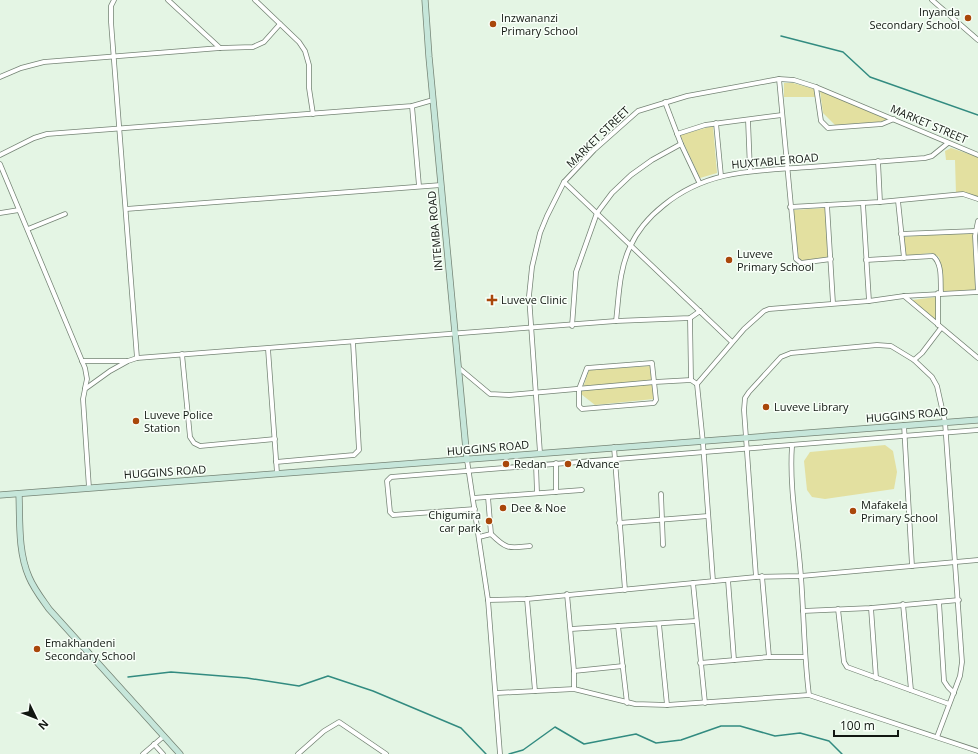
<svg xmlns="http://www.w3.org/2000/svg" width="978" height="754" viewBox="0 0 978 754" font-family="'Open Sans',sans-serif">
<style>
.green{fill:#e3e0a0}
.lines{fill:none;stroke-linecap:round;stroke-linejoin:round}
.stream{stroke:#328b80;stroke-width:1.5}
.street-casing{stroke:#758475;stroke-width:5.5}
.secondary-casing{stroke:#758475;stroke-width:7}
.street{stroke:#fff;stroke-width:4}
.secondary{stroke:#c6e6da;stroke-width:5.5}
.poi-dot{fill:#a9470a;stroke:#f8fff8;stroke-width:1.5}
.labels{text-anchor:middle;stroke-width:3;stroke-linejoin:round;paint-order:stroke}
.poi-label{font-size:11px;fill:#111711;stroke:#f8fff8;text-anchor:start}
.street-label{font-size:11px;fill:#111711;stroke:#f8fff8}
</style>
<rect width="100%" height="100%" fill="#e4f5e4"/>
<g class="green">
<path d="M784 83H793L814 89 815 97H784Z"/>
<path d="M820 91 890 119 879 122 835 125 823 113Z"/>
<path d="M713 126 717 173 700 178 680 135Z"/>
<path d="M951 148 978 157V197L970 194H956L955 160H946L945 151Z"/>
<path d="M825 208 829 257 802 261 797 258 793 210Z"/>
<path d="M967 232 973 233 977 291 943 292 941 267 939 257 931 253 905 256 903 237Z"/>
<path d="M937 297V322L912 300Z"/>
<path d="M650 366 654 399 595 405 581 394 589 370Z"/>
<path d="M885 445 893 451 897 472 894 489 825 499 812 497 807 490 804 461 810 452Z"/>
</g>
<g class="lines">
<g class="stream">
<path d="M781 36 843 52 870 77 978 115"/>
<path d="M128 677 171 672 247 678 299 686 328 676 373 691 461 728 486 754"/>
<path d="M509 754 523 750 555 727 584 744 636 734 656 743 681 740 721 726H740L775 736 800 733 829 741 842 754"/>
</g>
<defs>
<g id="street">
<path d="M114 0 111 6V22L137 358"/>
<path d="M168 0 220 48"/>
<path d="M255 0 299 42 305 51 309 65V88L313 114"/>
<path d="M932 0 978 40"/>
<path d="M0 77 21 68 44 62 220 48 253 47 264 42 280 24"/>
<path d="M779 79 796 259 801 263 831 259"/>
<path d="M816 87 821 121 828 128 882 124 894 119"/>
<path d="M665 102 681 144 699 182"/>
<path d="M412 106 419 186"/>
<path d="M748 120 750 170"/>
<path d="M716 123 721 176"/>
<path d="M677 134 705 125 782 115"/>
<path d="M0 155 34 138 47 134 412 106 433 100"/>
<path d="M878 161 880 202"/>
<path d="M0 164 85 368 87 379 85 388"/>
<path d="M564 182 732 342"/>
<path d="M898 201 904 258"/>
<path d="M863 204 869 301"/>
<path d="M827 205 833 303"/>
<path d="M790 207 880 202 963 194 978 199"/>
<path d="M126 209 441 185"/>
<path d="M0 213 19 210"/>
<path d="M978 221 975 236 978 291"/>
<path d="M28 229 65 214"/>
<path d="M901 234 975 231"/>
<path d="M866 260 933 256C943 264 940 282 941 293"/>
<path d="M938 293V325"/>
<path d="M904 296 978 358"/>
<path d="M690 318 691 380"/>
<path d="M616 321C619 296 619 270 630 247 637 231 650 216 664 205 708 169 756 171 810 167 848 164 887 161 925 158L932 156 948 143"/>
<path d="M572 326 576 272 597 213 612 193 631 175 652 160 681 144"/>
<path d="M268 349 277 473"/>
<path d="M182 354 190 437 194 443 200 446 275 439"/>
<path d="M914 360 922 353 941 328"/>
<path d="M82 361H127"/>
<path d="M652 363 656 400 654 403 582 409 579 406V389L587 368Z"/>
<path d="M459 368 490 394 509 395 655 382 691 380 697 384"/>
<path d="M904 425 912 566"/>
<path d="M792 446C789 489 798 533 801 577 804 616 804 656 809 695"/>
<path d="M614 447 625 590"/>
<path d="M540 453 529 296 532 267 540 233 547 216 564 182 594 150 638 111 687 96 779 79 794 80 816 87 978 155"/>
<path d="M467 460 488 600 500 754"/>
<path d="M276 462 354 455 359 450 353 342"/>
<path d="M556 463V492"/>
<path d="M536 465 537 493"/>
<path d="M89 488 83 399 85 389 110 371 128 361 137 358 616 321 690 318 700 311"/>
<path d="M661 494 663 545"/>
<path d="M488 497 491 534"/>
<path d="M473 498 582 490"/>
<path d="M475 509 393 515 390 512 387 481 391 477 978 430"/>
<path d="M619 523 708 516"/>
<path d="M479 537 491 534C507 550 509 548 530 546"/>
<path d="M762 576 769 657"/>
<path d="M756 577 744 410 745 398 749 392 781 357 791 353 877 345 891 346 914 360 932 377 937 386 945 422 962 662 960 676 937 737"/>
<path d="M728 580 734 660"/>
<path d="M713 581 703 443 697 384 744 329 764 311 769 309 869 301 904 296 978 292"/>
<path d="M693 583 705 703"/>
<path d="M567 594 574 671V689"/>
<path d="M527 599 535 691"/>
<path d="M488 600 527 599 756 577 801 576 978 560"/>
<path d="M939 602 944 681 948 687 954 693"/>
<path d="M903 604 911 690"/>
<path d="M871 608 876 678"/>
<path d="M838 609 844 662 847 667 949 704"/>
<path d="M803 611 871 608 959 600"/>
<path d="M659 624 667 705"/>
<path d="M618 626 627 703"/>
<path d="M571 629 696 621"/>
<path d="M700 663 769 657H805"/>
<path d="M574 671 623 666"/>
<path d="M496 693 574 689 635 704 667 705 809 695 978 751"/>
<path d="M154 744 163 754"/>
<path d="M143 754 164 736"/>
<path d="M298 754 324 731 339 722 386 754"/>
</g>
<g id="secondary">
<path d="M425 0 429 57 467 460"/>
<path d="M19 494C20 522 18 552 29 577 34 589 42 599 49 609L180 754"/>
<path d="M0 495 978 420"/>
</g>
</defs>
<use href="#street" class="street-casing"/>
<use href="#secondary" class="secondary-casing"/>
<use href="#street" class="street"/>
<use href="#secondary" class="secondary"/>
</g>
<g class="poi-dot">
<circle cx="968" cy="18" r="4"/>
<circle cx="493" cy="24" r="4"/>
<circle cx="729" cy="260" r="4"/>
<path d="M490 294h4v4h4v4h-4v4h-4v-4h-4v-4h4z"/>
<circle cx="766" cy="407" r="4"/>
<circle cx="136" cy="421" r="4"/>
<circle cx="506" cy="464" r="4"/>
<circle cx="568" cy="464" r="4"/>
<circle cx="503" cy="508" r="4"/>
<circle cx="853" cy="511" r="4"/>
<circle cx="489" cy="521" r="4"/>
<circle cx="37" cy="649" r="4"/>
</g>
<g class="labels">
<g class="poi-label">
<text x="960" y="16" text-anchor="end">Inyanda<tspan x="960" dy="13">Secondary School</tspan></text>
<text x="501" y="22">Inzwananzi<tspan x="501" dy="13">Primary School</tspan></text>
<text x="737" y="258">Luveve<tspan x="737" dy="13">Primary School</tspan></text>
<text x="501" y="304">Luveve Clinic</text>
<text x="774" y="411">Luveve Library</text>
<text x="144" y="419">Luveve Police<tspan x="144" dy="13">Station</tspan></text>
<text x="514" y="468">Redan</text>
<text x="576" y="468">Advance</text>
<text x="861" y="509">Mafakela<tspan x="861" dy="13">Primary School</tspan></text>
<text x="511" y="512">Dee &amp; Noe</text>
<text x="481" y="519" text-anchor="end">Chigumira<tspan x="481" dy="13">car park</tspan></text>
<text x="45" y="647">Emakhandeni<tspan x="45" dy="13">Secondary School</tspan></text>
</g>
<g class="street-label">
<text transform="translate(929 124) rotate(23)" y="4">MARKET STREET</text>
<text transform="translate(598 137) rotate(-44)" y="4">MARKET STREET</text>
<text transform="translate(775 161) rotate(-5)" y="4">HUXTABLE ROAD</text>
<text transform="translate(435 231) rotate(-95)" y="4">INTEMBA ROAD</text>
<text transform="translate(907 415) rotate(-5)" y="4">HUGGINS ROAD</text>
<text transform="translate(488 448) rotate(-5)" y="4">HUGGINS ROAD</text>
<text transform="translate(165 472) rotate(-4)" y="4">HUGGINS ROAD</text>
</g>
</g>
<g transform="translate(36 718) rotate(133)" stroke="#f8fff8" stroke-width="3" paint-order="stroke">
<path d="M0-3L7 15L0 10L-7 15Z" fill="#111711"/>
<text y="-6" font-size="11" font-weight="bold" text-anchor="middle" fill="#111711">N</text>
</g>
<path d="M834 730v6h64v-6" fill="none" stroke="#111711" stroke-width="2"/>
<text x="840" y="730" font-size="12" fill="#111711" stroke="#f8fff8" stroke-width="3" paint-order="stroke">100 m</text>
</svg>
